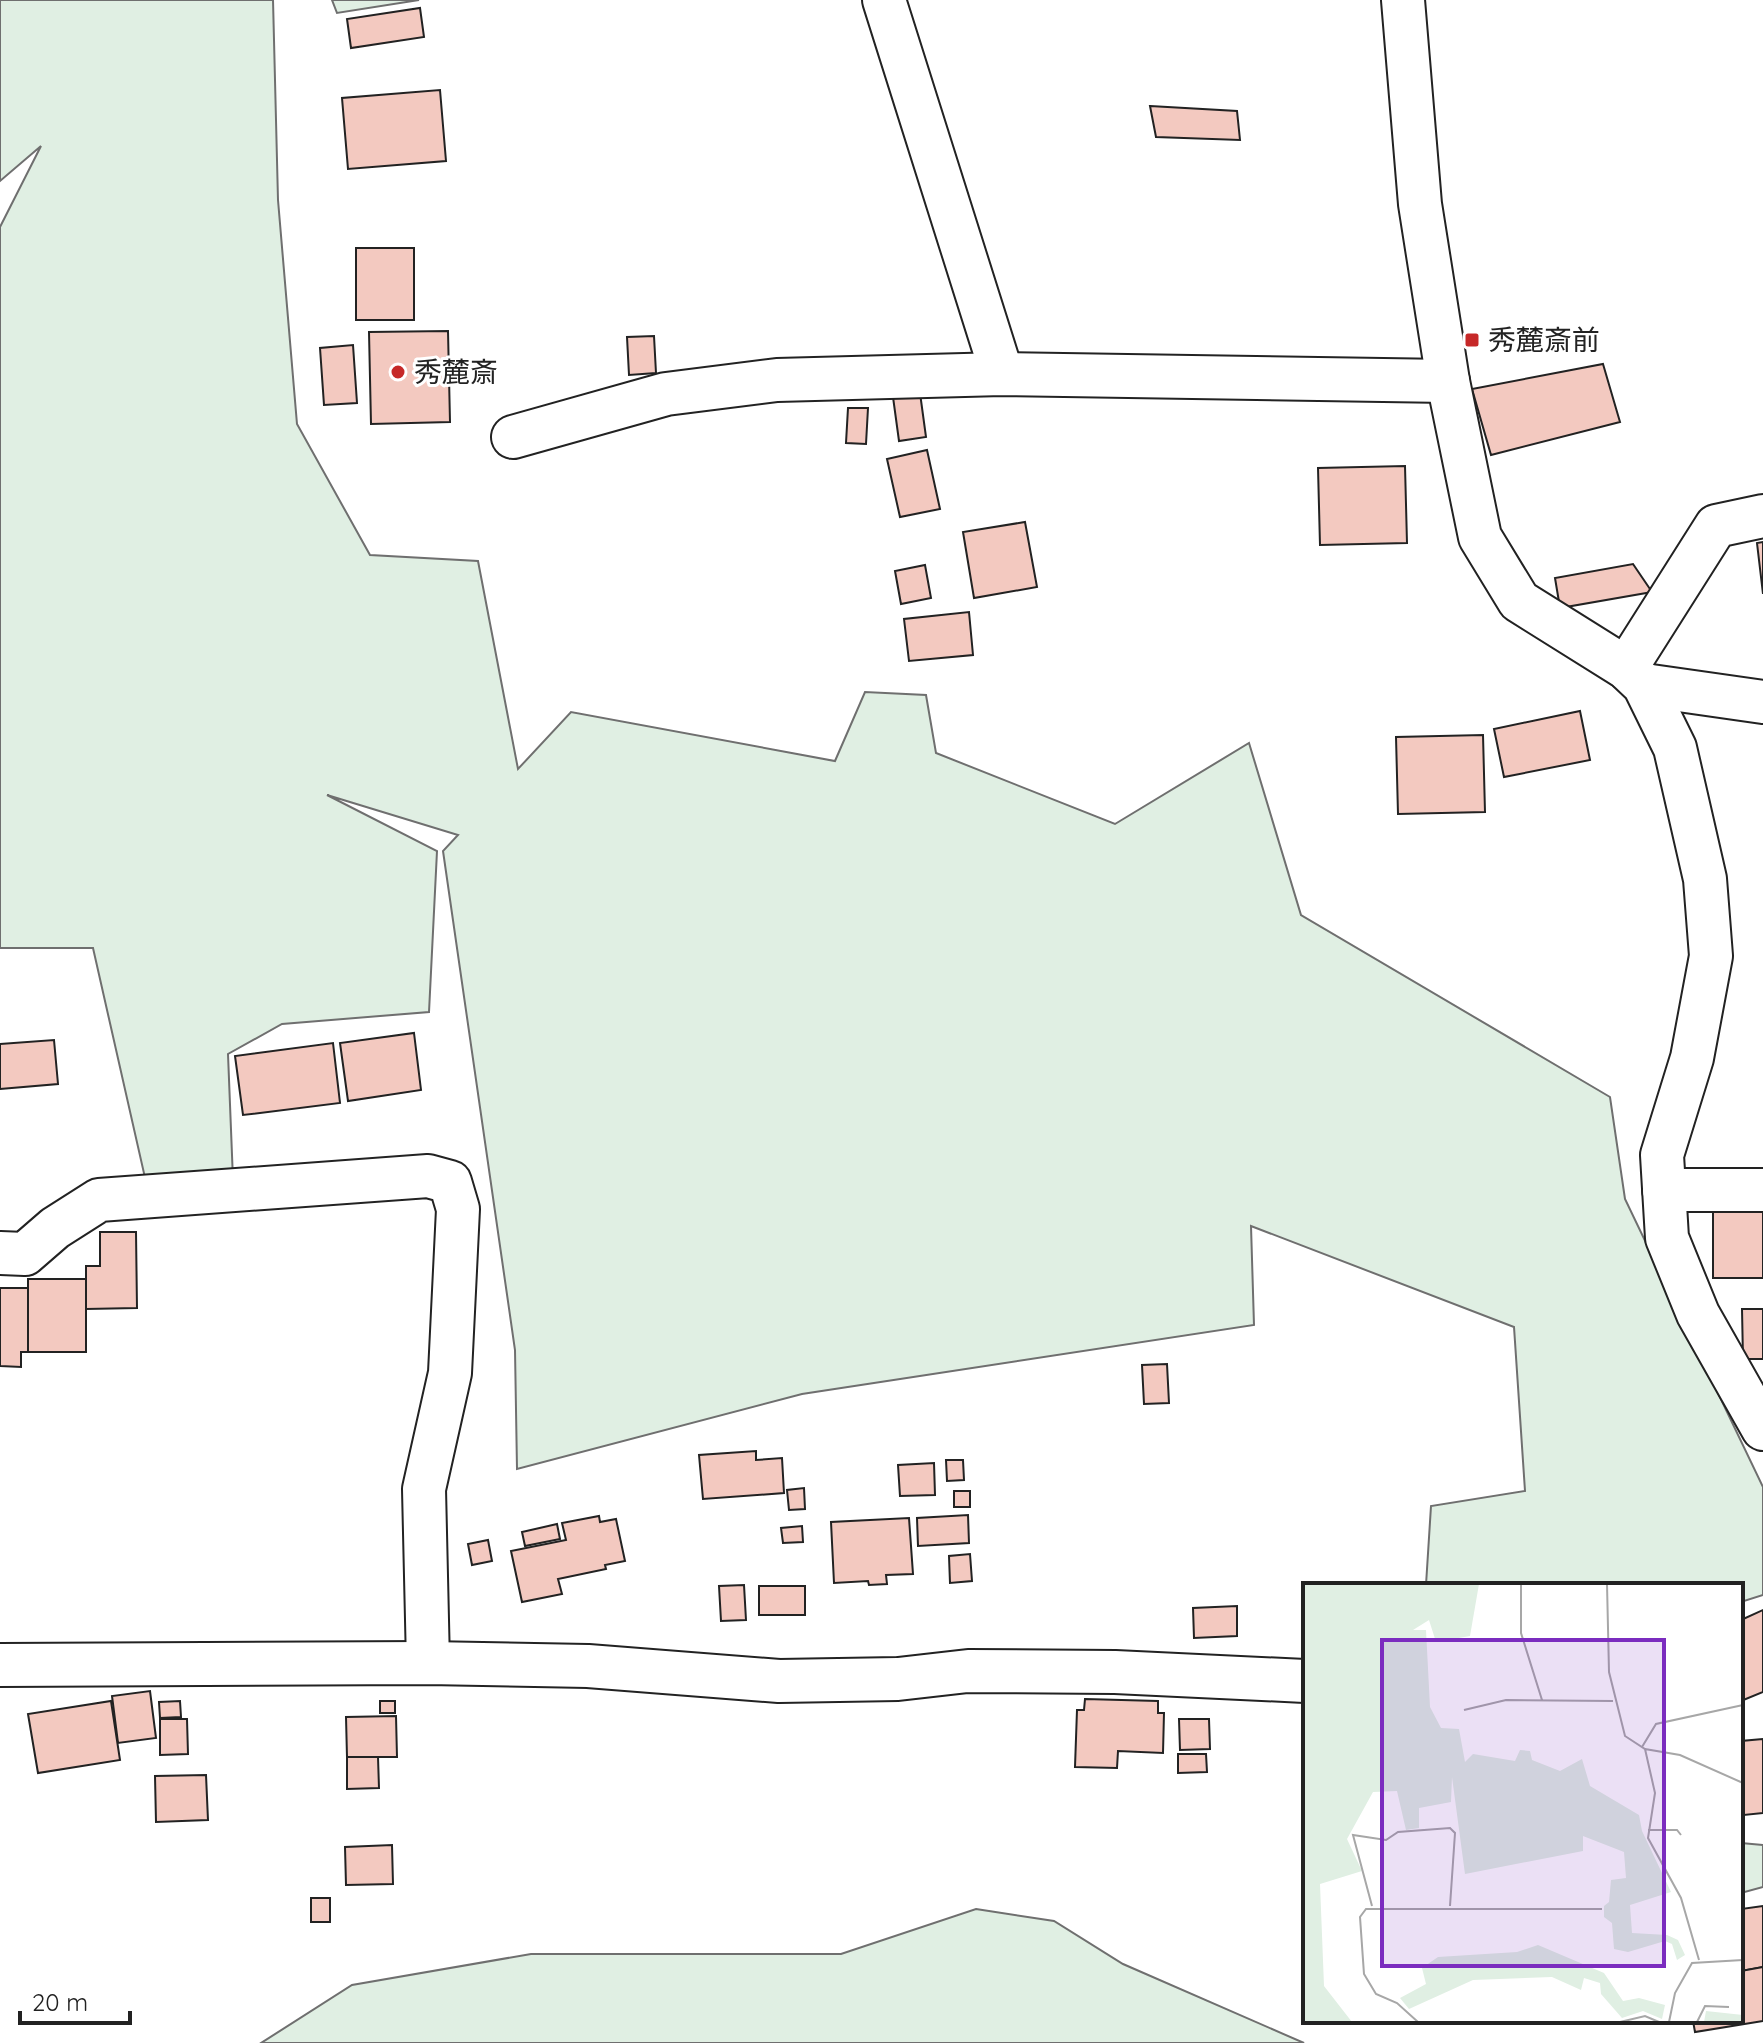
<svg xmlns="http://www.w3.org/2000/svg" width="1763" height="2043" viewBox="0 0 1763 2043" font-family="Quicksand,'Noto Sans JP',sans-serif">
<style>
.green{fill:#e0efe3;stroke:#6f6f6f;stroke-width:2}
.building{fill:#f3c9c0;stroke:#222;stroke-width:2}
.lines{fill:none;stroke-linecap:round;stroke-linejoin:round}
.minor-casing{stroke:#222;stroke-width:46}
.minor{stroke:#fff;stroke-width:42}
.poi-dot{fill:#c62828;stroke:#fff;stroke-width:3}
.labels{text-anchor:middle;stroke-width:6;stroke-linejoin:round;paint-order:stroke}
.poi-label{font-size:28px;fill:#222;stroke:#fff;text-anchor:start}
.inset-road{fill:none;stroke:#a7a7a7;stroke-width:2}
.view{fill:#7b2cbf;fill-opacity:0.15;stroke:#7b2cbf;stroke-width:4}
.inset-edge{fill:none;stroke:#222;stroke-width:4}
</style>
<rect width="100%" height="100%" fill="#fff"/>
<g class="green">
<path d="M0 0H273L278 200 297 424 370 555 478 561 518 769 571 712 835 761 865 692 926 695 936 753 1115 824 1249 743 1301 915 1610 1097 1625 1199 1763 1487V1595L1741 1602V1585H1426L1431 1506 1525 1491 1514 1327 1251 1226 1254 1325 802 1394 517 1469 515 1350 443 851 458 835 327 795 437 851 429 1012 282 1024 228 1054 233 1180 148 1191 93 948H0V227L41 146 0 181Z"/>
<path d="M332 0H419L337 13Z"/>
<path d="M1741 1843 1763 1845V1887L1741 1893Z"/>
<path d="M976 1909 1054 1921 1123 1964 1304 2043H261L352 1985 531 1954H841Z"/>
</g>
<g class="building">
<path d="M420 8 424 37 351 48 347 19Z"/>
<path d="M440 90 446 161 348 169 342 98Z"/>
<path d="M1150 106 1237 111 1240 140 1156 137Z"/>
<rect x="356" y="248" width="58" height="72"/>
<path d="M448 331 450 422 371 424 369 332Z"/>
<path d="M654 336 656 373 629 375 627 337Z"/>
<path d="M353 345 357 403 324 405 320 348Z"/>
<path d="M1603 364 1620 422 1491 455 1472 389Z"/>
<path d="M920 393 926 437 899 441 893 397Z"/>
<path d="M848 408H868L866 444 846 443Z"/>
<path d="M927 450 940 509 900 517 887 459Z"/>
<path d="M1405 466 1407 543 1320 545 1318 468Z"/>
<path d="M1025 522 1037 587 974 598 963 532Z"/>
<path d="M1763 542V594L1757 543Z"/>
<path d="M1633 564 1652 592 1560 608 1555 578Z"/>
<path d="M925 565 931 598 901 604 895 571Z"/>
<path d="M969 612 973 655 909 661 904 619Z"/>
<path d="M1580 711 1590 760 1504 777 1494 729Z"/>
<path d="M1483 735 1485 812 1398 814 1396 737Z"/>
<path d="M414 1033 421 1090 348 1101 340 1043Z"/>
<path d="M54 1040 58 1084 0 1089V1044Z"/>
<path d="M333 1043 340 1103 243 1115 235 1056Z"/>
<path d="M1713 1201 1763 1202V1278H1713Z"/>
<path d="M100 1232H136L137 1308 86 1309V1266H100Z"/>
<rect x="28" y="1279" width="58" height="73"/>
<path d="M0 1288H28V1352H21V1367L0 1366Z"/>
<path d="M1742 1309H1763V1359H1743Z"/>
<path d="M1167 1364 1169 1403 1144 1404 1142 1365Z"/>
<path d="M756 1451V1460L782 1458 784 1493 703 1499 699 1455Z"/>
<path d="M946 1460H963L964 1480 947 1481Z"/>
<path d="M934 1463 935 1495 900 1496 898 1465Z"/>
<path d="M804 1488 805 1509 789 1510 787 1490Z"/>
<rect x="954" y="1491" width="16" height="16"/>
<path d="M968 1515 969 1543 918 1546 917 1518Z"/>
<path d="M599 1516 600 1522 616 1519 625 1561 605 1565 606 1569 558 1579 562 1594 522 1602 511 1551 566 1540 562 1523Z"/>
<path d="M909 1518 913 1574 886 1575 887 1584 869 1585 868 1581 834 1583 831 1522Z"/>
<path d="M557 1524 560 1539 525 1546 522 1532Z"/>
<path d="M802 1526 803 1542 783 1543 781 1528Z"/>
<path d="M488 1540 492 1561 472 1565 468 1544Z"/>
<path d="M970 1554 972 1581 950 1583 949 1556Z"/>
<path d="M744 1585 746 1620 721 1621 719 1586Z"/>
<rect x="759" y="1586" width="46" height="29"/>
<path d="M1237 1606V1636L1194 1638 1193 1608Z"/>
<path d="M1763 1610V1692L1741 1701V1620Z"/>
<path d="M150 1691 156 1738 118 1743 112 1696Z"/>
<path d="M1085 1699 1158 1701V1713H1164L1163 1753 1118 1751 1117 1768 1075 1767 1077 1710H1084Z"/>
<path d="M111 1701 120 1760 38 1773 28 1714Z"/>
<path d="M180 1701 181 1717 160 1718 159 1702Z"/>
<rect x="380" y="1701" width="15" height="12"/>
<path d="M396 1716 397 1757H347L346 1717Z"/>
<path d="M160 1719H187L188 1754 160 1755Z"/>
<path d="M1179 1719H1209L1210 1749 1180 1750Z"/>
<path d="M1763 1739V1813L1744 1815 1741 1741Z"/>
<path d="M1178 1754H1206L1207 1772 1178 1773Z"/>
<path d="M347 1757H378L379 1788 347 1789Z"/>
<path d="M206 1775 208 1820 156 1822 155 1776Z"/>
<path d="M392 1845 393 1884 346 1885 345 1847Z"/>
<rect x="311" y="1898" width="19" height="24"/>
<path d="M1763 1906V1967L1741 1971V1909Z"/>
<path d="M1763 1967V2021L1695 2032 1693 2021H1741V1971Z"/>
</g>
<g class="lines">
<defs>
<g id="minor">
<path d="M884 0 1002 374"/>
<path d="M1403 0 1420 204 1448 381 1480 537 1519 601 1626 668 1644 685 1675 748 1705 879 1711 956 1692 1058 1662 1155 1667 1238 1698 1314 1763 1429"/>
<path d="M513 437 666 394 777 380 1002 374 1448 381"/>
<path d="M1626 668 1716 526 1763 516"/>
<path d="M1644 685 1763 702"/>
<path d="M1664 1190H1763"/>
<path d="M0 1253 25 1254 55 1228 99 1200 428 1176 450 1182 458 1209 450 1373 424 1489 428 1663"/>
<path d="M0 1665 428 1663 588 1666 779 1681 898 1679 968 1671 1115 1672 1305 1681"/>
</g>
</defs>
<use href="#minor" class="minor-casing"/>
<use href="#minor" class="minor"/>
</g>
<g class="poi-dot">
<rect x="1464" y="332" width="16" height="16" rx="4"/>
<circle cx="398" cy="372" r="8"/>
</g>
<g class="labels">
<g class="poi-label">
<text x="1488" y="350">秀麓斎前</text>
<text x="414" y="382">秀麓斎</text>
</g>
</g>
<g transform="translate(1303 1583)">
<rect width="440" height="440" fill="#fff"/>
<path d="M0 1H176L167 53 133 59 126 37 110 47H123L127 124 138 145 156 146 162 179 170 171 212 178 217 167 227 168 229 177 257 188 279 176 287 203 336 232 339 248 368 309 327 322 329 350 364 352 375 357 382 372 374 377 369 361 362 358 325 369 311 366 309 340 301 334V323L306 319 308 297 323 295 321 269 280 253V268L162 291 149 194 148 219 116 225V245L103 247 94 208 70 209 44 256 59 288 17 301 21 403 49 439H0ZM235 362 301 390 320 418 336 415 362 422 359 436 340 428 319 435 298 411 297 400 281 395 278 407 249 394 170 397 106 426 97 415 123 401 119 385 135 374 214 369ZM403 428 440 432V439H401Z" fill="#e0efe3"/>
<path class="inset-road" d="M218 1V50L239 117M304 1 306 89 322 153 342 166 377 172 440 200M161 127 203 117 310 118M339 164 353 141 440 122M342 166 352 210 345 255 378 315 396 377M345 247H374L378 252M440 255V289M69 323 50 252 83 257 95 249 147 245 152 250 147 323M115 439 94 420 73 411 61 391 57 334 63 326H299M317 439 342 433 356 439M366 439 372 410 389 380 440 377M394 439 402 423 426 424"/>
<path class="view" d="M79 57H361V383H79Z"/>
<rect width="440" height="440" class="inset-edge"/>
</g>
<path d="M20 2011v12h110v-12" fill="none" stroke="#222222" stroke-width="4"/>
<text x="32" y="2011" font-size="24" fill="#222222" stroke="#ffffff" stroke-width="6" paint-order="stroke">20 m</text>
</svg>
